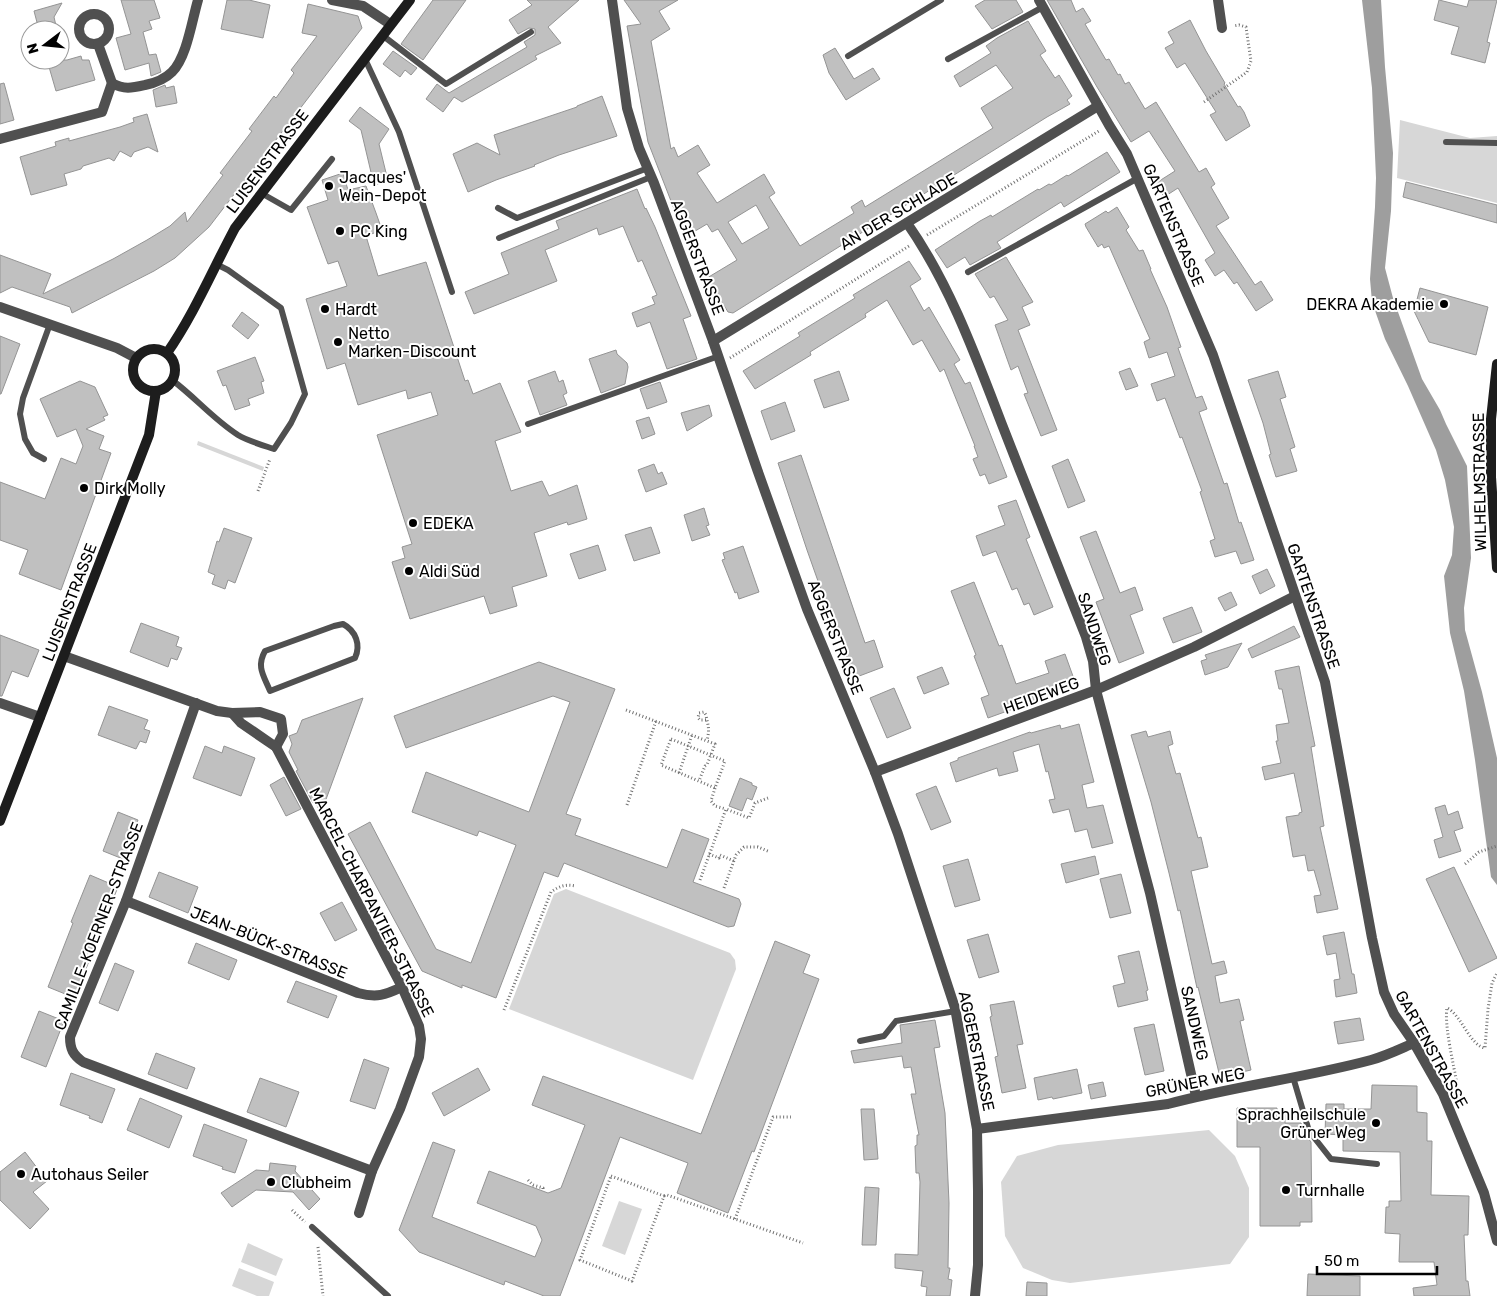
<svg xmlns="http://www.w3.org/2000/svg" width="1497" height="1296" viewBox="0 0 1497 1296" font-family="Rubik,sans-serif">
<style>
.green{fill:#d7d7d7}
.water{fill:#9e9e9e}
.building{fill:#c0c0c0;stroke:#949494;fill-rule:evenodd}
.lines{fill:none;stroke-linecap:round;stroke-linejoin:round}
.path{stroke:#727272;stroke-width:3;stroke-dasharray:1 2.5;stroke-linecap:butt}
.lane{stroke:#505050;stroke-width:6}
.street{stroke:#505050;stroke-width:10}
.secondary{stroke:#1d1d1d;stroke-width:10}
.poi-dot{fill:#000;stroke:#fff;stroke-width:2}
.labels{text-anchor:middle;stroke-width:4;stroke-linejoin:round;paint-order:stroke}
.street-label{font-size:16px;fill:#000;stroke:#fff}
.poi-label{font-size:16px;fill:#000;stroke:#fff;text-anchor:start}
</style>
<rect width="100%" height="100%" fill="#fff"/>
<g class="green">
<path d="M1400 120 1470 138 1497 136V203L1397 178Z"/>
<path d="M198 441 264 467 263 471 197 445Z"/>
<path d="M566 889 730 953 735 960 736 969 693 1080 509 1009 554 894Z"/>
<path d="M1209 1130 1235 1156 1249 1188V1237L1230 1264 1070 1283 1052 1280 1023 1268 1005 1236 1001 1182 1017 1156 1058 1145Z"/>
<path d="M619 1201 642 1209 625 1255 602 1246Z"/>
<path d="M248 1243 283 1259 276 1276 241 1262Z"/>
<path d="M239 1268 274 1282 269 1296H257L232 1286Z"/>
</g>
<path class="water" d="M1362 0H1381L1385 67 1393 153 1391 211 1385 268 1393 298 1422 379 1440 410 1446 424 1467 466 1471 558 1464 608 1465 630 1482 692 1497 758V885L1491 877 1475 760 1464 691 1450 633 1444 576 1452 555 1454 527 1445 480 1436 450 1408 386 1385 339 1372 302 1370 279 1375 207 1376 178 1372 88Z"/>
<g class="building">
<path d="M121 0H154L160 18 149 21 152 29 143 32 149 55 156 54 161 72 151 76 149 63 125 70 116 38 131 34Z"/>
<path d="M227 0H249L270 5 263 38 221 29Z"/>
<path d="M433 0H466L423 60 401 44Z"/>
<path d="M527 0H579L548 27 561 43 535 56 537 59 462 102 454 97 443 112 426 99 437 84 449 93 527 47 524 42 535 35V29L529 28 518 34 509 20 532 5Z"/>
<path d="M624 0H678L659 11 670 29 651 41 671 149 674 147 678 157 698 145 710 165 697 173 717 203 764 174 775 193 769 197 800 246 854 213 851 207 862 200 865 207 993 128 981 108 1013 88 996 65 960 87 954 76 991 53 986 46 997 38 1028 21 1046 51 1040 55 1055 78 1059 75 1072 96 1067 100 1070 104 1047 117 733 313 728 312 707 278 737 260 718 229 712 232 707 224 685 237 648 142 627 26 641 24ZM756 205 769 228 742 244 728 222Z"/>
<path d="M985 0H1016L1023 12 992 29 975 6Z"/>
<path d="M1047 0H1071L1076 12 1083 8 1091 21 1085 24 1106 60 1109 59 1118 75 1120 74 1125 84 1129 82 1145 109 1156 102 1199 172 1206 168 1215 184 1211 187 1229 218 1216 226 1255 285 1261 281 1273 300 1256 311 1237 282 1234 284 1224 270 1215 276 1205 260 1215 253 1178 188 1164 197 1156 183 1175 171 1149 131 1131 142 1097 87Z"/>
<path d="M1439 0 1467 7 1469 0H1497L1487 42 1490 43 1485 63 1451 54 1459 27 1434 20Z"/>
<path d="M62 3 54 17 57 30H39L34 11Z"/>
<path d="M308 4 358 16 362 28 209 227 175 258 154 271 72 313 70 307 12 287 0 293V255L51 274 43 294 113 259 147 240 170 226 185 212 187 222 223 175 220 173 252 131 249 129 274 96 276 98 294 73 291 70 317 36 302 33Z"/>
<path d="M1190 20 1206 51 1225 83 1224 84 1238 107 1240 106 1244 112 1250 126 1226 141 1210 115 1216 112 1185 63 1177 68 1165 48 1174 43 1168 32Z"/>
<path d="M835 48 854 79 873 68 880 79 846 100 829 73 823 55Z"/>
<path d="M393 51 417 68 411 75 405 70 400 77 383 64Z"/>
<path d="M81 56 82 60H89L95 80 56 91 47 60H67Z"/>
<path d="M4 83 14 120 0 124V84Z"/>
<path d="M165 85 166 88 174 86 177 103 156 107 153 90Z"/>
<path d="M602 96 617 136 559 155 534 165 535 166 496 180 468 192 453 154 477 143 500 155 494 135 577 107V106Z"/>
<path d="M360 107 389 129 379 144 388 181 374 185 361 130 349 121Z"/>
<path d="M147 114 158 152 148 147 134 152 131 157 120 151 114 161 109 158 83 166 81 169 64 174 67 185 31 195 20 157 56 146 55 142 69 138V141L120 127 134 122 133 118Z"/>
<path d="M1107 152 1120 172 1064 207 1061 202 997 242 1001 248 970 265 965 257 947 268 935 250 980 221 991 215 992 217 1038 189 1039 190 1049 184 1051 185 1067 175 1068 176Z"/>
<path d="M343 173 348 190 366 186 376 213 382 230 366 236 378 276 426 262 465 381 468 380 473 394 500 383 521 432 495 441 511 491 542 481 549 496 577 485 587 519 568 525 567 522 534 533 547 576 512 587 517 606 490 614 484 596 410 619 392 562 405 558 402 547 412 544 377 435 438 415 431 392 408 399 406 390 358 405 345 363 327 369 306 299 347 286 338 261 328 264 307 207 328 200 322 180Z"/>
<path d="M1406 182 1497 205V223L1403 197Z"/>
<path d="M637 189 645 209 646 208 655 227 691 316 683 319 697 359 667 369 650 322 637 327 632 313 655 304 652 297 657 295 642 260 638 262 623 226 599 235 597 228 545 250 557 281 474 314 465 292 509 274 501 253 559 229 556 221Z"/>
<path d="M1117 207 1129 227 1126 230 1139 251 1143 250 1151 269H1150L1167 307 1181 347 1178 348 1196 398 1202 396 1207 409 1199 412 1224 484 1227 483 1239 523 1241 522 1254 560 1241 564 1236 551 1215 557 1210 541 1215 539 1200 492 1202 491 1182 437 1180 438 1165 398 1157 401 1151 384 1175 376 1167 352 1149 358 1144 342 1150 339 1109 246 1104 248 1102 244 1098 247 1086 227 1085 224 1106 211 1108 213Z"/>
<path d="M1006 257 1033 302 1022 307 1030 325 1018 330 1057 430 1041 436 1024 394 1028 393 1018 366 1011 370 995 325 1008 320 994 296 990 298 975 274Z"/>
<path d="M909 261 921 279 910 286 924 311 929 307 960 360 954 364 965 384 970 382 1007 477 989 484 985 474 980 476 973 459 978 457 974 446H975L944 369 940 372 922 340 913 345 887 300 865 314 866 317 810 352 811 355 755 389 743 371 800 336 798 333 855 298 853 295Z"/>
<path d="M1420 288 1488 307 1476 355 1429 342 1414 311Z"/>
<path d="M242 312 259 325 248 339 232 326Z"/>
<path d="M0 336 20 344 1 394H0Z"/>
<path d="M616 350 617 354 627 363 628 367 625 384 601 393 589 359Z"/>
<path d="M255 357 264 381 261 382 264 393 248 399 250 405 235 410 226 385 223 386 217 371Z"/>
<path d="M1130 368 1138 386 1126 390 1119 372Z"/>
<path d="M555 371 559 382 563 380 567 393 563 395 567 405 540 415 528 381Z"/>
<path d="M839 371 849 400 824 408 814 380Z"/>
<path d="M1278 371 1286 397 1280 399 1295 447 1290 449 1297 471 1276 477 1269 455 1271 454 1263 423 1248 380Z"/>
<path d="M80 381 95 387 108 415 103 417 105 420 86 429 104 436 99 449 111 453 61 590 19 574 28 550 0 540V482L45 499 61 458 76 464 83 446 76 429 57 437 40 399Z"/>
<path d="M660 382 667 402 647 409 640 389Z"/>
<path d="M785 402 795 431 771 440 761 411Z"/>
<path d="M709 405 712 416 687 431 681 413Z"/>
<path d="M649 417 655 434 642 439 636 421Z"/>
<path d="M801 455 865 643 874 640 883 667 854 678 838 631 836 632 807 550 778 463Z"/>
<path d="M1068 459 1085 501 1068 508 1052 466Z"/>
<path d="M654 464 658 474 662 472 667 484 646 492 638 470Z"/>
<path d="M1016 500 1030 537 1026 539 1053 607 1034 615 1029 603 1024 605 1017 588 1012 590 996 551 983 556 976 536 1005 525 998 506Z"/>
<path d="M704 508 709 525 706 526 710 535 692 541 684 515Z"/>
<path d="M651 527 660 553 634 561 625 535Z"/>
<path d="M224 528 252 538 235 583 228 580 225 589 212 584 215 575 208 572 217 541 219 542Z"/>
<path d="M1096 531 1120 593 1135 587 1143 610 1130 615 1144 653 1119 663 1096 602 1104 599 1080 537Z"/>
<path d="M598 545 606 570 579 579 570 554Z"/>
<path d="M743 546 759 592 739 599 737 592 735 593 722 560 725 559 723 553Z"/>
<path d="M1267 569 1275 586 1260 594 1252 576Z"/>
<path d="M974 582 999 646 1002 645 1016 684 1049 673 1045 661 1065 654 1074 679 1044 690 1046 697 988 718 981 698 989 695 974 656 976 655 951 591Z"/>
<path d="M1231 592 1237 605 1225 611 1218 598Z"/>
<path d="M1192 607 1202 632 1173 643 1163 618Z"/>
<path d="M141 623 179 637 176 646 182 648 177 660 171 658 168 667 130 652Z"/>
<path d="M1294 626 1300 637 1252 658 1248 649Z"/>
<path d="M0 635 39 650 28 677 12 671 2 696H0Z"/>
<path d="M1242 643 1228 667 1205 675 1201 661 1207 659 1205 655Z"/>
<path d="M539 662 615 689 566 814 581 819 575 835 667 868 682 829 709 839 693 882 739 899 741 904 734 926 728 927 564 863 558 877 544 872 496 998 462 985V988L422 971 348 834 370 822 436 949 471 963 516 845 479 831 477 836 412 812 426 772 529 812 570 702 553 696 406 748 394 716Z"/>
<path d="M1299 666 1315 746 1311 747 1324 826 1320 827 1338 909 1317 913 1314 896 1321 895 1314 870 1308 871 1305 855 1293 857 1286 817 1299 815V813L1302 812 1294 773 1265 780 1262 767 1281 763 1276 741H1278L1276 725 1289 723 1282 689H1279L1275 671Z"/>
<path d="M942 667 949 684 924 694 917 677Z"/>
<path d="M894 688 911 728 887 738 870 698Z"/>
<path d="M363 698 346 745 321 813 315 802 313 803 296 771 298 770 289 752 292 744 289 736 297 733 302 720Z"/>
<path d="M109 706 148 720 144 729 150 731 146 743 140 741 136 749 98 735Z"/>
<path d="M1079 724 1094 782 1082 785 1087 808 1103 805 1113 843 1092 848 1087 829 1075 832 1069 809 1053 813 1049 800 1055 799 1048 771 1046 772 1039 744 1013 752 1018 771 999 776 997 768 956 782 950 763 958 760V758L1030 732 1031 733 1060 725 1061 729Z"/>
<path d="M1146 731 1148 737 1170 731 1173 744 1168 746 1176 774 1180 773 1198 838 1201 837 1208 867 1191 871 1212 964 1224 961 1227 973 1215 976 1220 1003 1239 999 1244 1020 1240 1021 1251 1070 1220 1077 1198 987 1197 988 1180 910 1178 911 1169 873 1151 802 1131 735Z"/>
<path d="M205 746 222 753 224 746 255 758 241 796 193 778Z"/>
<path d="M284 777 301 809 286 816 270 785Z"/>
<path d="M740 778 752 783V785L757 787 752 800 747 798 742 811 729 806Z"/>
<path d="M936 786 951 822 931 830 916 794Z"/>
<path d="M1445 805 1448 815 1458 811 1463 828 1454 831 1461 851 1439 858 1434 840 1443 837 1435 808Z"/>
<path d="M118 812 138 820 123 859 103 851Z"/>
<path d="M1095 856 1099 874 1066 883 1061 864Z"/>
<path d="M968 859 980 900 955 907 943 866Z"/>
<path d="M1454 867 1497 958 1469 972 1426 879Z"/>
<path d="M159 872 198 887 188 913 149 897Z"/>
<path d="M1121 874 1131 913 1110 918 1100 879Z"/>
<path d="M90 875 118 887 91 953H92L75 998 48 987 73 923 71 922Z"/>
<path d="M342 902 357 930 335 941 320 913Z"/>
<path d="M1344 932 1352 974H1354L1357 993 1336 997 1334 980 1340 979 1336 953 1327 955 1323 936Z"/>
<path d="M988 934 999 972 979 978 967 940Z"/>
<path d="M775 941 810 955 803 973 819 979 754 1152 752 1151 728 1213 677 1193 688 1163 620 1137 560 1296H544L505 1281 504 1285 419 1252 399 1230 433 1142 455 1150 432 1217 535 1257 542 1240 536 1226 477 1203 489 1171 548 1193 561 1188 585 1125 532 1105 543 1076 701 1134Z"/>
<path d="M196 943 237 960 229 980 188 963Z"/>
<path d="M1139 951 1148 990 1146 991 1148 1000 1118 1007 1113 986 1125 983 1118 956Z"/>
<path d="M115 963 134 971 118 1011 99 1003Z"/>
<path d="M296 981 337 996 328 1018 287 1002Z"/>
<path d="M1014 1001 1023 1044 1017 1045 1026 1088 1002 1093 995 1057 998 1056 990 1017 992 1016 990 1005Z"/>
<path d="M39 1011 64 1021 46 1067 21 1057Z"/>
<path d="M1360 1018 1364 1040 1338 1044 1334 1022Z"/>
<path d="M935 1020 940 1047 934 1048 945 1113 949 1203 948 1268H950L948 1279 952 1280 950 1296H926L927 1287 921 1286 923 1271 895 1268V1254L918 1255 920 1182 919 1173H916L915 1146 917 1145V1135H919L911 1094H916L911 1067 904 1068 902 1056 854 1063 851 1051 902 1043 900 1025Z"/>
<path d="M1154 1024 1164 1071 1145 1075 1134 1028Z"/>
<path d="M156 1053 195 1068 187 1089 148 1074Z"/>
<path d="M364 1059 389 1068 375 1109 350 1101Z"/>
<path d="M478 1068 490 1090 444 1116 432 1093Z"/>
<path d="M1077 1069 1082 1093 1053 1099 1052 1097 1038 1100 1034 1078Z"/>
<path d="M71 1073 115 1089 102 1123 89 1118 90 1116 60 1105Z"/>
<path d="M260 1078 299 1092 286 1127 247 1112Z"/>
<path d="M1103 1082 1106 1096 1091 1099 1088 1085Z"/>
<path d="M1372 1085 1417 1086V1112L1427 1113V1141H1432L1431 1195 1469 1196 1468 1235H1464L1466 1281H1468L1470 1296H1414L1413 1288 1437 1285 1434 1262H1399L1400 1234 1385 1233 1386 1207H1389V1201H1401L1400 1152 1343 1151V1135L1325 1134 1326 1104H1344V1109H1371Z"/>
<path d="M140 1098 182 1116 169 1148 127 1130Z"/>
<path d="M1237 1108H1277V1112H1285V1123H1301L1305 1134 1311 1142 1312 1222H1300V1226H1260V1147H1237Z"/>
<path d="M861 1109H874L878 1159 864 1160Z"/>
<path d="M204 1124 247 1140 235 1173 222 1169 223 1167 193 1156Z"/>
<path d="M25 1152 47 1181 33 1192 49 1209 30 1229 0 1200V1172Z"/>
<path d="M270 1163 296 1166 295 1171 320 1199 309 1210 293 1192 256 1190 232 1207 221 1193 256 1170 269 1171Z"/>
<path d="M865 1187 879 1188 876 1245H862Z"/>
<path d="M1308 1274 1360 1276V1296H1307Z"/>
<path d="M1027 1282 1047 1283V1296H1026Z"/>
</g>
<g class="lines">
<g class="path">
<path d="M1204 102 1247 72 1251 61 1246 27 1239 25 1233 26"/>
<path d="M927 235 1099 131"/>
<path d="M730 358 909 246"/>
<path d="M258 491 270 459"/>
<path d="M626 710 715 744 707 765 705 766 699 781"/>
<path d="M706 720H700L698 718 699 713 704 712 706 715C708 727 710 727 707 741"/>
<path d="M671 739 725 761 715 788 661 765Z"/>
<path d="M679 773 692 735"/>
<path d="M715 788 711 801 715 806 726 809"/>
<path d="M627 805 656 721"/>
<path d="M709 854 719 858 720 855 734 861"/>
<path d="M1465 864 1479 852 1497 846"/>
<path d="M700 880 726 809 749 818 755 803 768 798"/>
<path d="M724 888 736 855 744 847H758L770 852"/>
<path d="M504 1010 551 892C559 886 566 884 575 886"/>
<path d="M1453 1088 1457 1085C1454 1065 1444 1026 1447 1008 1461 1014 1470 1046 1485 1048L1488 1009 1492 983 1497 973"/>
<path d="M611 1176 664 1196 632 1281 580 1260Z"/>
<path d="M528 1180 533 1185 543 1188V1191"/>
<path d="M664 1196 667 1195 803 1243"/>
<path d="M292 1210 305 1222"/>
<path d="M735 1219 773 1117H791"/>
<path d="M318 1247 323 1296"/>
</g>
<g class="lane">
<path d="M382 35 446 84 531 32"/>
<path d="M848 56 941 0"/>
<path d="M365 59 399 132 452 292"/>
<path d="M948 59 1043 7"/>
<path d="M1446 142 1497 143"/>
<path d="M261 193 291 210 332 159"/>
<path d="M498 208 517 218 648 168"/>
<path d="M499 238 651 177"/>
<path d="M968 272 1138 178"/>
<path d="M172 380C195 397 213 419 238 435 248 441 262 445 274 449L291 423 305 394 281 308 228 270 216 264"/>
<path d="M528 424 719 356"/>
<path d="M44 459 33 453 25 439 20 414 23 398 50 324"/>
<path d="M343 624C356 631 361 645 355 658L270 691C264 676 256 667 265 651L334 626Z"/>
<path d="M860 1041 884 1036 896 1021 956 1011"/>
<path d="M1293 1077 1309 1131 1331 1159 1377 1164"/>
<path d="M312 1227 388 1296"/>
</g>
<g class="street">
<path d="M332 0 363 6 390 24"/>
<path d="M612 0 627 108 639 148 654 183 713 341 757 469 807 609 875 772 898 834 955 1008 977 1129 978 1191V1265L975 1296"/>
<path d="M1039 0 1109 125 1127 154 1213 355 1325 682 1372 938 1384 992 1394 1014 1414 1043 1443 1094 1484 1193 1497 1241"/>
<path d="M1218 0 1222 28"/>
<circle cx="94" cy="29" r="15"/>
<path d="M98 44 112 83C124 90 132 88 145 85 155 83 164 80 172 72 187 57 192 20 198 0"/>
<path d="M0 139 102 112 112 83"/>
<path d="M907 223C949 283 975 354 1001 422 1029 494 1058 566 1086 637L1093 661 1096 690 1150 893 1196 1096"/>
<path d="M0 307 117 348 136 358"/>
<path d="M713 341 1098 106"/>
<path d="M64 656 217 711 232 713 260 712 281 719 283 734 276 747"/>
<path d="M0 703 40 717"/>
<path d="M196 703 126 901 70 1037C70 1049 73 1055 83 1062L372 1171"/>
<path d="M232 713 241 723 276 747 402 987 419 1026 421 1039 419 1057 400 1109 372 1171 359 1213"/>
<path d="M875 772 1096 690 1194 647 1295 596"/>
<path d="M126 901 358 993C377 998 385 995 402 987"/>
<path d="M977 1129 1168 1104C1235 1086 1304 1078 1371 1060 1386 1056 1400 1049 1414 1043"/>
</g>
<g class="secondary">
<circle cx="154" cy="370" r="21"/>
<path d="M167 353C194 314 212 271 235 228L410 0"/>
<path d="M1497 364 1491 419V477L1497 568"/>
<path d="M0 821 149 435 156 391"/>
</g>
</g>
<g class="poi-dot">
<circle cx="329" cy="186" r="5"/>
<circle cx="340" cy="231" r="5"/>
<circle cx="1444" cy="304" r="5"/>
<circle cx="325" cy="309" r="5"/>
<circle cx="338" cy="342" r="5"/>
<circle cx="84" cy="488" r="5"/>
<circle cx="413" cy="523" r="5"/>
<circle cx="409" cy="571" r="5"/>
<circle cx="1376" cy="1123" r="5"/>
<circle cx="21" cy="1174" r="5"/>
<circle cx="271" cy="1182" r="5"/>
<circle cx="1286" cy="1190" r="5"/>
</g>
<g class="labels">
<g class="street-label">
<text transform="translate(267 161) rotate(-53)" y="6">LUISENSTRASSE</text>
<text transform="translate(898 211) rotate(-31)" y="6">AN DER SCHLADE</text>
<text transform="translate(1174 225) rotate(67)" y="6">GARTENSTRASSE</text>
<text transform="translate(698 257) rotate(69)" y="6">AGGERSTRASSE</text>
<text transform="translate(1479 482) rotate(-91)" y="6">WILHELMSTRASSE</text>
<text transform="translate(69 602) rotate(-69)" y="6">LUISENSTRASSE</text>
<text transform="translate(1314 606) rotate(71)" y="6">GARTENSTRASSE</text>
<text transform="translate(1095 629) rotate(72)" y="6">SANDWEG</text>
<text transform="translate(836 637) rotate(68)" y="6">AGGERSTRASSE</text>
<text transform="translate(1041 695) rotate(-20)" y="6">HEIDEWEG</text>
<text transform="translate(372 902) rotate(63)" y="6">MARCEL-CHARPANTIER-STRASSE</text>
<text transform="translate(98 926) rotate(-69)" y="6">CAMILLE-KOERNER-STRASSE</text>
<text transform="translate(269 942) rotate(22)" y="6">JEAN-BÜCK-STRASSE</text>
<text transform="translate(1195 1023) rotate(77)" y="6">SANDWEG</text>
<text transform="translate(1432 1049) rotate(61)" y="6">GARTENSTRASSE</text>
<text transform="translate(977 1051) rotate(78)" y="6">AGGERSTRASSE</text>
<text transform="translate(1195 1082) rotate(-11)" y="6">GRÜNER WEG</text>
</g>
<g class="poi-label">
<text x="339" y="183">Jacques'<tspan x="339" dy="18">Wein-Depot</tspan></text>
<text x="350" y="237">PC King</text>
<text x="1434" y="310" text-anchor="end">DEKRA Akademie</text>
<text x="335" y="315">Hardt</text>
<text x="348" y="339">Netto<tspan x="348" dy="18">Marken-Discount</tspan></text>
<text x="94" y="494">Dirk Molly</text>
<text x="423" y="529">EDEKA</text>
<text x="419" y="577">Aldi Süd</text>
<text x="1366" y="1120" text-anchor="end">Sprachheilschule<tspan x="1366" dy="18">Grüner Weg</tspan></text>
<text x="31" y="1180">Autohaus Seiler</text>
<text x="281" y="1188">Clubheim</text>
<text x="1296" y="1196">Turnhalle</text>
</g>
</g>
<g transform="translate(45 45) rotate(254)"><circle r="24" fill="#ffffff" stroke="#999999"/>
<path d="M0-4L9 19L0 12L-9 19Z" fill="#000000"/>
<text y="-8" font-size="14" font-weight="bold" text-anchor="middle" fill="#000000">N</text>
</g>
<path d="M1317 1266v8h120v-8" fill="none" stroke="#000000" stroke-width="2.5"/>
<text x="1324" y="1266" font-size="15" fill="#000000" stroke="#ffffff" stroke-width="4" paint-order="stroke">50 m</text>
</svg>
